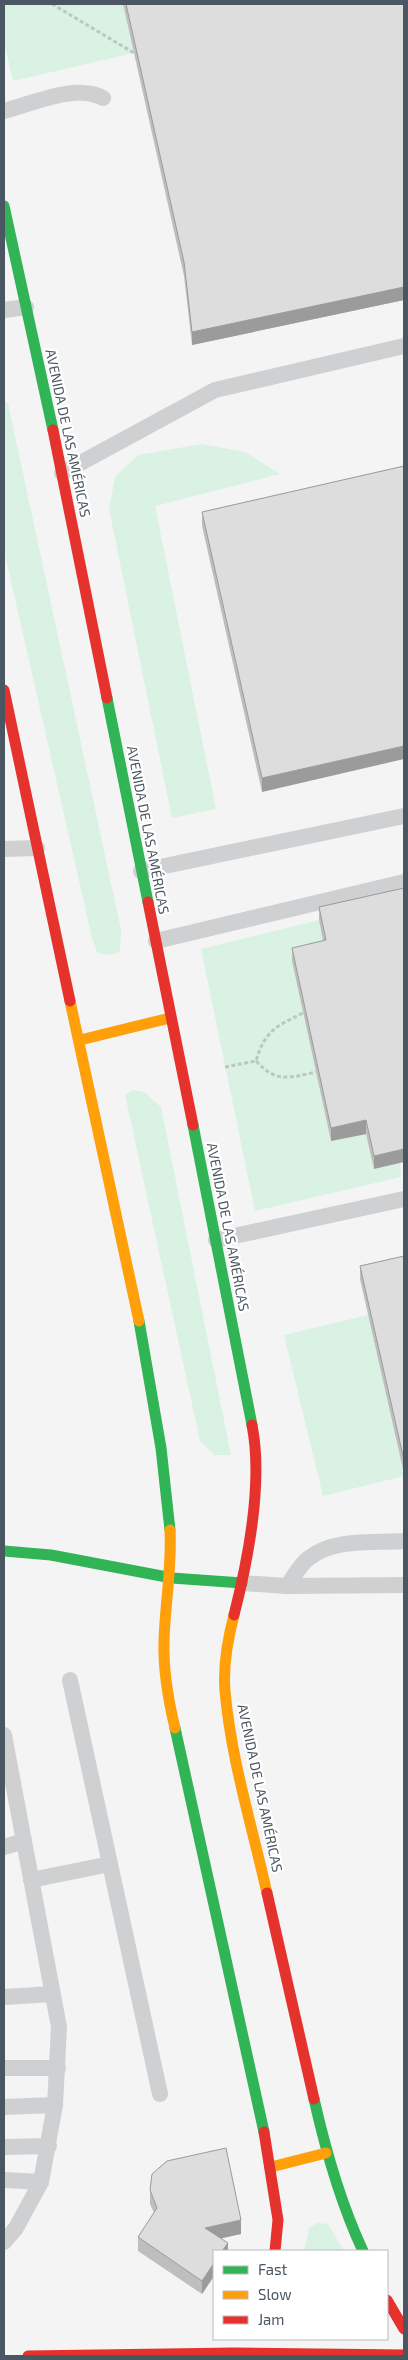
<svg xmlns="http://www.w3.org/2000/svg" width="408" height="2360" viewBox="0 0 408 2360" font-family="'Exo 2',sans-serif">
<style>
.green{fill:#d9f2e3}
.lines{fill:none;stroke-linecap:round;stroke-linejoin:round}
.path{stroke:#bcc7c4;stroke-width:3;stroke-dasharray:4 2.5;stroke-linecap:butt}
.lane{stroke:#ced0d2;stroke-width:16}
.fast{stroke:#30b455;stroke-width:11}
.slow{stroke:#ff9f0a;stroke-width:11}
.jam{stroke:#e5322d;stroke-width:11}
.wall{fill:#bebebf}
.shaded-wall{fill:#9b9b9b}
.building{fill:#ddddde;stroke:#9b9b9b}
.labels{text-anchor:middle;stroke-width:4.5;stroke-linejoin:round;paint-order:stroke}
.street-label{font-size:14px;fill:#4a5661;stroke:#fff}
</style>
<rect width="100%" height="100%" fill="#f4f4f4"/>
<g class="green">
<path d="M4 4H123L134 53 13 81 4 41Z"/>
<path d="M4 402 8 403 121 930 120 952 107 955 97 952 92 938 4 550Z"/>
<path d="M202 444 245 452 280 474 155 506 216 809 172 818 109 509 115 477 138 455Z"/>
<path d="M319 920 326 954 303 1013 331 1141 366 1134 400 1163 401 1177 255 1211 201 949Z"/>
<path d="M133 1090 144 1092 161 1107 231 1455H214L200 1441 125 1095Z"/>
<path d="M368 1315 404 1476 323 1496 284 1335Z"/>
<path d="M317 2223 328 2224 344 2251H304L309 2228Z"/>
</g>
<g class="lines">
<g class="path">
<path d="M52 4 134 53"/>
<path d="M256 1061C276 1083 289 1078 316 1072"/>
<path d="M225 1067 256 1061C265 1030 277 1026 303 1013"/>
</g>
<g class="lane">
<path d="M4 111C32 104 76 83 103 98"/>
<path d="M4 310 26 307"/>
<path d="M62 473 215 390 404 346"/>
<path d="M4 849 37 848"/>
<path d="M141 871 404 816"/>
<path d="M156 941 404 882"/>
<path d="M216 1240 404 1199"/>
<path d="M242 1583 287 1586 404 1585"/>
<path d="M287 1586C294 1577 300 1564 309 1558 334 1538 374 1543 404 1541"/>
<path d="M70 1680 160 2094"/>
<path d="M4 1735 59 2027 55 2105 41 2182 16 2228 4 2242"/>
<path d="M4 1847 24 1841"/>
<path d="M31 1880 110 1864"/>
<path d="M4 1997 52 1994"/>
<path d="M4 2068H58"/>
<path d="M4 2107 55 2105"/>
<path d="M4 2147 49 2146"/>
<path d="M4 2180 41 2182"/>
</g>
<g class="fast">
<path d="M4 206 53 430"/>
<path d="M107 698 148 902"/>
<path d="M193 1125 252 1425"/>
<path d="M139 1321 161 1448 170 1530"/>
<path d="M4 1551 51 1555 172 1578 242 1583"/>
<path d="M175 1728 264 2132"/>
<path d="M314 2099C326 2152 340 2202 363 2251"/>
</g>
<g class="slow">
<path d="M70 1001 139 1321"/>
<path d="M80 1040 170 1018"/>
<path d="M170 1530C172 1568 165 1604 164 1641 163 1671 168 1699 175 1728"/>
<path d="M234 1615C228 1638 223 1667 225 1691 231 1759 252 1826 267 1893"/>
<path d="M271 2167 326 2153"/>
</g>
<g class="jam">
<path d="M53 430 107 698"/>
<path d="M4 690 70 1001"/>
<path d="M148 902 193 1125"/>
<path d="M234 1615C248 1560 263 1481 252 1425"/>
<path d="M267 1893 314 2099"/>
<path d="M264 2132 278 2220 275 2251"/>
<path d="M387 2300 404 2329"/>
<path d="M28 2356 234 2353 404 2355"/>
</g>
</g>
<g class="wall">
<path d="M123 4H404V300L192 345 184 276Z"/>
<path d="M404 466 262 792 202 526V512Z"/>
<path d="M404 888 374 1169 366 1134 331 1141 292 961V948L323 941 319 920V907Z"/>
<path d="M404 1256V1474L360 1279V1266Z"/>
<path d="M150 2190 241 2234 221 2238 228 2251H214V2276L202 2294 138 2251V2237L154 2213 150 2204Z"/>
</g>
<g class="shaded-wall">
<path d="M404 287V300L192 345V332Z"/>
<path d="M404 746V759L262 792V778Z"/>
<path d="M366 1120V1134L331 1141V1128Z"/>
<path d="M404 1149V1162L374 1169V1156Z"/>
<path d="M241 2220V2234L205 2242V2228Z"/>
<path d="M228 2243V2251H222Z"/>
<path d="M214 2263V2276L202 2294V2281Z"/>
</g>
<g class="building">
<path d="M126 4H404V287L192 332 184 262Z"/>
<path d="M404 466V746L262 778 202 512Z"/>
<path d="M404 888V1149L374 1156 366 1120 331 1128 292 948 326 940 319 907Z"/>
<path d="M404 1256V1460L360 1266Z"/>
<path d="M226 2148 241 2220 205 2228 228 2243 222 2251H214V2263L202 2281 138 2237 157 2208 150 2190 152 2174 167 2161Z"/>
</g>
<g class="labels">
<g class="street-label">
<text transform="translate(68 433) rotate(78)" y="5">AVENIDA DE LAS AMÉRICAS</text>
<text transform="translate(148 830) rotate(79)" y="5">AVENIDA DE LAS AMÉRICAS</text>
<text transform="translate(228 1227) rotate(79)" y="5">AVENIDA DE LAS AMÉRICAS</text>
<text transform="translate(260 1788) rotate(78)" y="5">AVENIDA DE LAS AMÉRICAS</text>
</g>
</g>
<rect width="408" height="2360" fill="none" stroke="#4a5661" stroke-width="10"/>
<rect x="213" y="2250" width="175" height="90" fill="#ffffff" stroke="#b7bbc0"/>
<rect x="223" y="2266" width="25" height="8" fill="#30b455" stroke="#b7bbc0"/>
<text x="258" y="2275" font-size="15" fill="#4a5661">Fast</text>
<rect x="223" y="2291" width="25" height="8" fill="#ff9f0a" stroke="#b7bbc0"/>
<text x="258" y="2300" font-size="15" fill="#4a5661">Slow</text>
<rect x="223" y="2316" width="25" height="8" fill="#e5322d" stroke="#b7bbc0"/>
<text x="258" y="2325" font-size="15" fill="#4a5661">Jam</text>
</svg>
